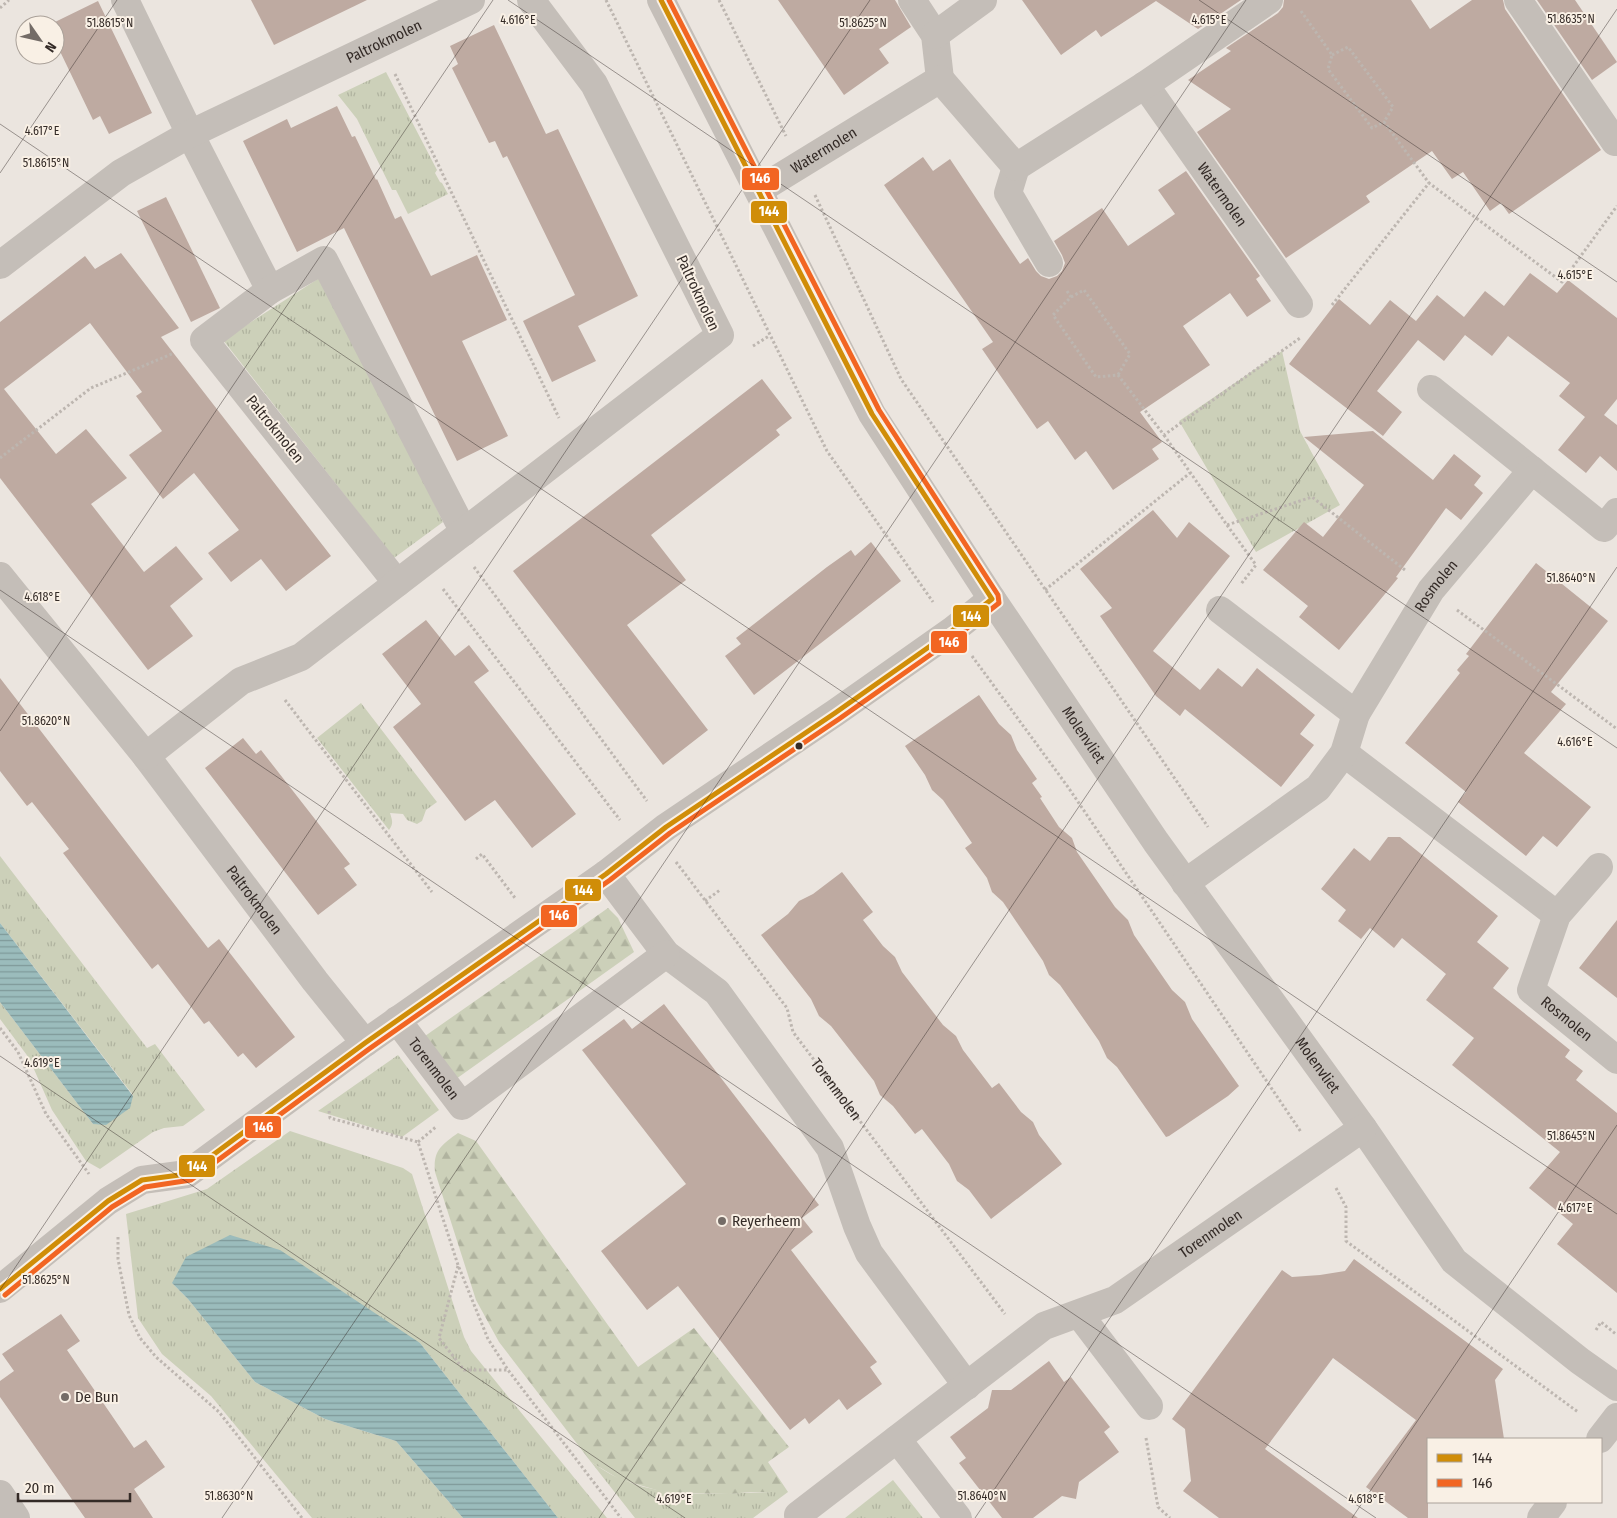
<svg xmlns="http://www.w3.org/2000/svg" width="1617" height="1518" viewBox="0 0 1617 1518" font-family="'Fira Sans Condensed',sans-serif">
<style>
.grass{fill:url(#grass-tufts)}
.forest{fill:url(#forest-firs)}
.water{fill:url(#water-rules)}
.building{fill:#beaaa1}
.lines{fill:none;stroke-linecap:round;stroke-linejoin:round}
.path{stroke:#bdb6b0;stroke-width:3;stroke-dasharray:2.5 2.5;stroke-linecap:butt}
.minor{stroke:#c4beb8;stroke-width:28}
.bus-1-casing{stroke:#f9f0e5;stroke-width:9}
.bus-2-casing{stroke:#f9f0e5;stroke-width:9}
.bus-1{stroke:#d08d08;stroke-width:5}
.bus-2{stroke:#f26522;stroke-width:5}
.ticks{fill:none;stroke:#342b27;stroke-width:1;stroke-opacity:0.45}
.bus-dot{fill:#342b27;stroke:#f9f0e5;stroke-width:2}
.poi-dot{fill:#746c67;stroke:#f9f0e5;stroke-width:2}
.labels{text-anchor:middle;stroke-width:4;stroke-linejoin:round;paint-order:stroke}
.street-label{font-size:15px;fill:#342b27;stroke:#f9f0e5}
.poi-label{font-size:15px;fill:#342b27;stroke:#f9f0e5;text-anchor:start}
.ticks-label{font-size:12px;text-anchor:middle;fill:#342b27;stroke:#f9f0e5;stroke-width:4;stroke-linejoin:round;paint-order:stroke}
.line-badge{stroke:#f9f0e5;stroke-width:2}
.badge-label{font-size:14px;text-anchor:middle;font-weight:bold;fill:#fff}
</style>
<defs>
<pattern id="grass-tufts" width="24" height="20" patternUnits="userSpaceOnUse" patternTransform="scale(1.25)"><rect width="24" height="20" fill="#ccd0b9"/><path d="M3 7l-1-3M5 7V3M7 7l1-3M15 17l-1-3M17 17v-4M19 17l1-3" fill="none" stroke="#b0b39f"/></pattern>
<pattern id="forest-firs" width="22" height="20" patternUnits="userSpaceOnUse" patternTransform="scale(1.25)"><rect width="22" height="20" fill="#ccd0b9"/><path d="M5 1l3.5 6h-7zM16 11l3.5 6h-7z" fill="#b0b39f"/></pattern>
<pattern id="water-rules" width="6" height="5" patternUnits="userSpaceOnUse" patternTransform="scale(1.25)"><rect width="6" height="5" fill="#9bbcbc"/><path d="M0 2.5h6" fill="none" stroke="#7f9999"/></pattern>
</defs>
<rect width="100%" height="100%" fill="#ebe5df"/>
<g class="grass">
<path d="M386 72 437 170 435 173 440 182 442 183 448 194 408 214 396 190H392L357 119 338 95Z"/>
<path d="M324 275 443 522 394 558 223 340Z"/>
<path d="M1282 351 1300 431 1340 505 1256 552 1179 421Z"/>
<path d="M361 703 437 802 426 810 422 821 417 824 407 820 403 814 390 813C392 820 394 823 389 830L317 738Z"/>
<path d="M0 856 147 1048 155 1044 205 1110 183 1126 164 1128 153 1132 100 1169 86 1161 52 1110 29 1058 0 1019V1002L93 1124 133 1095 0 923Z"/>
<path d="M398 1055 439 1110 402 1137 318 1111Z"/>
<path d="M290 1131 403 1168 412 1174 452 1300 464 1337 471 1351 607 1518H558L420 1343 172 1283 188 1299 255 1382 325 1419 396 1441 463 1518H312L211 1396 162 1354 138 1318 126 1214 207 1189Z"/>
<path d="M591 1462C601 1468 610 1475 621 1479 674 1502 733 1491 788 1492L753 1518H635Z"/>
<path d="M893 1480 923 1518H845Z"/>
</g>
<g class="forest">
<path d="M608 908 618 918 634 952 456 1079 425 1036Z"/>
<path d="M458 1133 476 1141 638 1367 694 1328 789 1447 768 1462 788 1492H751L729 1494 683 1493 660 1491 619 1479 591 1462 499 1342 476 1300 435 1172C433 1151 441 1145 458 1133Z"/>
</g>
<g class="water">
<path d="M0 923 133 1096 130 1108 106 1125 93 1124 0 1002Z"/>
<path d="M230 1235 280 1250 420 1343 558 1518H463L396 1441 325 1419 255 1382 188 1299 172 1283 186 1257Z"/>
</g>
<g class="building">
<path d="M251 0H367L274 45Z"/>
<path d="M778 0H895L911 27 879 49 889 63 844 95Z"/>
<path d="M1022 0H1241L1198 29 1156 1 1101 37 1096 30 1061 55Z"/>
<path d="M1284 0H1411L1430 29 1472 0H1503L1505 9 1601 150 1509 214 1501 203 1490 211 1463 172 1452 179 1432 151 1366 196 1370 202 1286 258 1197 132 1231 109 1188 80 1231 51 1226 48 1278 13 1283 7Z"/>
<path d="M1537 0H1575L1617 62 1592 80Z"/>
<path d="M98 1 152 113 109 134 100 116 93 120 56 43 63 40 55 22Z"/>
<path d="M494 25 546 134 558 129 638 296 578 326 596 361 552 382 523 321 575 295 507 156 503 158 495 141 489 143 452 68 458 64 450 46Z"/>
<path d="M337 106 352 137 355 136 376 180 377 179 395 219 401 216 431 276 477 255 507 320 462 341 508 436 457 461 344 228 297 252 243 141 287 119 291 128Z"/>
<path d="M923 157 933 171 950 159 1020 264 1028 258 1036 271 1041 276 1049 279 1057 276 1062 271 1065 263 1062 255 1054 241 1102 208 1128 246 1175 214 1158 190 1186 171 1260 276 1256 279 1271 301 1247 317 1230 293 1183 326 1210 365 1140 412 1162 442 1152 449 1159 459 1113 490 1086 451 1075 460 1048 421 1037 429 982 349 993 342 884 185Z"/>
<path d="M166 197 220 308 191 322 137 211Z"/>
<path d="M121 253 179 328 161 337 331 556 286 591 261 559 231 582 208 553 239 530 194 473 163 499 129 455 162 431 136 396 142 392 90 323 4 389 56 454 86 429 127 478 91 504 144 572 176 546 203 579 170 606 193 636 148 670 0 478V322L85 256 95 269Z"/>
<path d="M1530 273 1557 293 1568 280 1617 318V399L1604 415 1617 425V471L1600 456 1586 473 1558 450 1585 417 1559 396 1570 383 1508 336 1492 356 1465 335 1444 361 1418 340 1377 391 1402 412 1383 436 1289 364 1339 299 1370 325 1390 300 1416 321 1437 295 1464 317 1485 291 1504 306Z"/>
<path d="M762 379 792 418 776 430 780 435 651 535 686 580 627 625 708 730 663 765 513 571Z"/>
<path d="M1373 431 1433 480 1454 454 1481 476 1474 485 1483 493 1461 520 1446 508 1396 577 1398 578 1339 650 1299 617 1308 606 1263 570 1304 522 1323 537 1364 485 1304 437Z"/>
<path d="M1153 510 1177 538 1189 522 1230 556 1153 651 1200 690 1218 668 1242 687 1257 668 1315 715 1300 734 1314 745 1281 787 1185 709 1180 716 1156 696 1100 616 1112 608 1080 569Z"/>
<path d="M871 542 901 581 754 695 725 656 741 644 736 638 827 567 851 550 855 556Z"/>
<path d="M1536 563 1608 621 1551 692 1566 704 1524 753 1591 807 1557 847 1543 836 1526 856 1458 802 1466 792 1405 743 1460 673 1457 670 1469 656 1466 654Z"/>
<path d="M426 620 455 656 469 645 489 671 474 682 576 814 532 848 495 800 465 821 393 727 421 704 382 654Z"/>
<path d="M0 678 208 948 219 939 295 1037 256 1068 243 1053 238 1057 209 1021 204 1024 158 964 152 969 63 853 69 849 32 802 27 806 0 771Z"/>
<path d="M979 695 999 724 1011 735 1017 750 1037 779 1032 783 1042 797 1040 798 1059 827 1072 838 1077 852 1115 907 1128 920 1134 935 1172 990 1185 1002 1192 1019 1239 1086 1228 1096 1169 1136 1166 1137 1117 1067 1107 1058 1099 1041 1060 985 1049 975 1043 961 1003 902 992 892 987 878 965 848 972 843 943 800 932 790 925 775 905 746Z"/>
<path d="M243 738 256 754 261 750 350 864 344 868 357 885 318 915 205 768Z"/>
<path d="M1388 837H1400L1498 916 1477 942 1509 968 1493 988 1570 1050 1565 1057 1583 1071 1576 1080 1617 1113V1293L1557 1244 1573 1224 1529 1188 1560 1152 1452 1065 1474 1038 1426 1000 1446 974 1402 938 1394 948 1370 928 1361 939 1338 921 1346 910 1321 889 1354 848 1370 861Z"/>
<path d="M842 872 873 912 863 920 883 946 895 957 902 972 943 1025 956 1036 963 1050 992 1088 999 1083 1021 1112 1033 1122 1039 1135 1062 1164 991 1219 969 1190 957 1181 949 1164 922 1129 915 1134 893 1106 880 1095 874 1081 831 1026 819 1016 811 999 761 935 788 914 799 901 813 894Z"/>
<path d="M1617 920V998L1579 968Z"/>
<path d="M664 1004 819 1205 802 1218 813 1232 791 1250 877 1362 870 1367 882 1384 847 1410 839 1399 809 1424 805 1418 790 1430 678 1286 647 1310 601 1251 686 1184 582 1050 624 1019 632 1029Z"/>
<path d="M1354 1259 1503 1369 1495 1380 1504 1439H1428V1518H1408L1366 1487 1416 1420 1333 1358 1265 1449 1358 1518H1219L1183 1491 1191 1481 1185 1429 1172 1419 1282 1270 1292 1277 1320 1275 1345 1271Z"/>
<path d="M61 1314 80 1341 67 1350 134 1448 146 1440 165 1467 134 1489 153 1518H85L0 1397V1381L14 1371 2 1354Z"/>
<path d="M1049 1361 1064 1382 1071 1377 1110 1427 1104 1432 1119 1452 1079 1482 1076 1499 1062 1496 1033 1518H1002L959 1463 966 1458 950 1437 988 1408 992 1390H1011Z"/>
</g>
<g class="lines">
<g class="path">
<path d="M606 0 827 451 933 602"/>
<path d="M719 0 786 136"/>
<path d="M0 8 9 0"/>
<path d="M1301 11 1332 55 1328 69 1372 128 1384 122 1429 183"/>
<path d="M1332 55 1348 47 1393 107 1384 122"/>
<path d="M395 74 559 418"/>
<path d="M815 195 901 379 1208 827"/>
<path d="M1067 291 1071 297 1053 315 1096 377 1118 375 1164 435 1300 338"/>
<path d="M1071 297 1084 290 1130 354 1118 375"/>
<path d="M1332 305 1429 183 1562 282 1617 206"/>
<path d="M753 346 769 336"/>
<path d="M1164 435 1227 525 1312 497 1405 570"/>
<path d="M0 458 91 388 174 353"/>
<path d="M1227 525 1256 565 1241 584"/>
<path d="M474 567 647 801"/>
<path d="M443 589 620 820"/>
<path d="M1045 590 1190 473"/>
<path d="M1457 610 1617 729"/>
<path d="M972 656 1068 787 1301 1132"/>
<path d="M285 700 432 892"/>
<path d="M476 859 482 854 515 898"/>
<path id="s1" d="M676 862 787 1008 793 1032 1005 1314"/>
<path d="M705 901 720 890"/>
<path d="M0 1028 18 1052 46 1114 89 1174"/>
<path d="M329 1111 330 1118 418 1142 458 1265 488 1339 508 1370 621 1518"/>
<path d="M418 1142 437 1126"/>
<path d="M1336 1188 1346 1207V1241L1578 1412"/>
<path d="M118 1237V1259L129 1315 140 1338 156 1357 219 1412 302 1518"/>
<path d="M458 1266 439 1338 464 1370H508"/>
<path d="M1596 1330 1601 1322 1617 1335"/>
<path d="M1146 1438 1158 1507 1170 1518"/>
</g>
<g class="minor">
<path d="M125 0 190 134 270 290"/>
<path id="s2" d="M661 0 872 414 992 599 1156 842 1363 1128 1454 1261 1580 1361 1617 1387"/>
<path d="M912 0 935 35 940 79"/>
<path d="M1518 0 1615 142"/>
<path d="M935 35 983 0"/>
<path id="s3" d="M1145 85 1299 304"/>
<path d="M1016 167 1008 193 1049 263"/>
<path id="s4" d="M759 190 940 79 1016 167 1145 85 1269 0"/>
<path id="s5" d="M0 265 121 173 190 134 471 0"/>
<path d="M1431 389 1604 528 1617 512"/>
<path id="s6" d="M0 576 146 756 315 981 365 1043"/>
<path d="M397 583 204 340 270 290 324 260 464 532"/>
<path d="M1220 610 1356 714"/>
<path d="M1344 753 1557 915"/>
<path d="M146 756 241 681 301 657 720 335 594 84 531 0"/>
<path id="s7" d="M1599 867 1557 915 1531 990 1617 1060"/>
<path d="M606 874 666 954 717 992 830 1148 857 1226 869 1253 967 1386"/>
<path id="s8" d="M1185 883 1318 788 1344 753 1356 714 1431 590 1532 470"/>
<path id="s9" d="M397 1020 462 1106 666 954"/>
<path d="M0 1289 108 1201 142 1180 187 1174 365 1043 606 874 666 827 835 713 953 630 992 599"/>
<path d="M1079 1314 1149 1406"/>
<path d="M897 1439 958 1518"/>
<path d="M1600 1439 1617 1417"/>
<path d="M0 1494 16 1518"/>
<path id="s10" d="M798 1515 1044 1326 1115 1300 1363 1128"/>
<path d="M1541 1518 1553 1502"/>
</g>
<defs>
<path id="bus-1" d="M0 1289 108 1201 142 1180 187 1174 365 1043 606 874 666 827 835 713 953 630 992 599 872 414 661 0"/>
<path id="bus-2" d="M5 1295 112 1207 145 1187 191 1180 369 1049 610 880 670 833 839 719 957 636 999 603 998 595 879 410 669 0"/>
</defs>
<use href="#bus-1" class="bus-1-casing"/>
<use href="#bus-2" class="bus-2-casing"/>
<use href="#bus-1" class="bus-1"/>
<use href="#bus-2" class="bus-2"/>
</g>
<path class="ticks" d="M508 0 1617 748M1199 0 1617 282M0 124 1617 1214M0 173 117 0M0 590 1376 1518M0 731 493 0M0 1056 685 1518M0 1290 870 0M222 1518 1246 0M599 1518 1617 9M975 1518 1617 567M1352 1518 1617 1125"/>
<circle class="bus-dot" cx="799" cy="746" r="4.5"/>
<g class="poi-dot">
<circle cx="722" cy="1221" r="5"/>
<circle cx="65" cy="1397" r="5"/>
</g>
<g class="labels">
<g class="street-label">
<text dy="5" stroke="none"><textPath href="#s5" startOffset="446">Paltrokmolen</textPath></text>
<text dy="5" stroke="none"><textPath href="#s4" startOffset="76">Watermolen</textPath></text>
<text dy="5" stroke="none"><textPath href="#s3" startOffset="134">Watermolen</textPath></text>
<text transform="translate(698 293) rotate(65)" y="5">Paltrokmolen</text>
<text transform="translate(275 429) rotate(51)" y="5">Paltrokmolen</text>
<text dy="5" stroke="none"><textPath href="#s8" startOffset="399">Rosmolen</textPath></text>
<text dy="5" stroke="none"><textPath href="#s2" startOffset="849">Molenvliet</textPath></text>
<text dy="5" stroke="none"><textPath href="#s6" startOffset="412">Paltrokmolen</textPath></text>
<text dy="5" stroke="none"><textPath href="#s7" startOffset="189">Rosmolen</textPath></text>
<text dy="5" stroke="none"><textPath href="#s2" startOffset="1254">Molenvliet</textPath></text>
<text dy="5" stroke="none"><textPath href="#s9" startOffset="61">Torenmolen</textPath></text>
<text dy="5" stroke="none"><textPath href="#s1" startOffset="280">Torenmolen</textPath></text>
<text dy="5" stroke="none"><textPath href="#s10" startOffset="502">Torenmolen</textPath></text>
</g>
<g class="poi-label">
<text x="732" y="1226">Reyerheem</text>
<text x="75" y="1402">De Bun</text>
</g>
</g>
<g class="ticks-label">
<text x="1571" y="23">51.8635°N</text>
<text x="1209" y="24">4.615°E</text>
<text x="518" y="24">4.616°E</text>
<text x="110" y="27">51.8615°N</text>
<text x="863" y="27">51.8625°N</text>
<text x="42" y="135">4.617°E</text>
<text x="46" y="167">51.8615°N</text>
<text x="1575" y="279">4.615°E</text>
<text x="1571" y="582">51.8640°N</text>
<text x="42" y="601">4.618°E</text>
<text x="46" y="725">51.8620°N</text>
<text x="1575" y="746">4.616°E</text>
<text x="42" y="1067">4.619°E</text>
<text x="1571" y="1140">51.8645°N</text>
<text x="1575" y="1212">4.617°E</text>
<text x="46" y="1284">51.8625°N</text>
<text x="229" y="1500">51.8630°N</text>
<text x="982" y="1500">51.8640°N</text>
<text x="674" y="1503">4.619°E</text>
<text x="1366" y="1503">4.618°E</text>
</g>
<g class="line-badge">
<rect x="741" y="167" width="39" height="24" rx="5" fill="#f26522"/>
<rect x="750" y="200" width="38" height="24" rx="5" fill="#d08d08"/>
<rect x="952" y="604" width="38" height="24" rx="5" fill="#d08d08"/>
<rect x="930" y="630" width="38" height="24" rx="5" fill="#f26522"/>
<rect x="564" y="878" width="38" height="24" rx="5" fill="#d08d08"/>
<rect x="540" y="904" width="38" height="24" rx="5" fill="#f26522"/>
<rect x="244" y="1115" width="38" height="24" rx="5" fill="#f26522"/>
<rect x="178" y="1154" width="38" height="24" rx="5" fill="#d08d08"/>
</g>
<g class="badge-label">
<text x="760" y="183">146</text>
<text x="769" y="216">144</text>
<text x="971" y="621">144</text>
<text x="949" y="647">146</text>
<text x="583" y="895">144</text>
<text x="559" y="920">146</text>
<text x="263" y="1132">146</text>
<text x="197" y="1171">144</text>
</g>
<rect x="1427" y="1438" width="175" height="65" fill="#f9f0e5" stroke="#aaa199"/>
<rect x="1437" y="1454" width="25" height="8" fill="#d08d08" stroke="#aaa199"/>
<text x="1472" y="1463" font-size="15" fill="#342b27">144</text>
<rect x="1437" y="1479" width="25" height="8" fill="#f26522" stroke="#aaa199"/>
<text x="1472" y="1488" font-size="15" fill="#342b27">146</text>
<g transform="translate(40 40) rotate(124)"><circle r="24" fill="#f9f0e5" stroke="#aaa199"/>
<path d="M0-4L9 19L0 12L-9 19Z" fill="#746c67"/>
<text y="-8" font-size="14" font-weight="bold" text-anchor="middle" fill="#342b27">N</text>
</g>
<path d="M18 1493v8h112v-8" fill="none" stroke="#342b27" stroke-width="2.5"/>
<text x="25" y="1493" font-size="15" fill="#342b27" stroke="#f9f0e5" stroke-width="4" paint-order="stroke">20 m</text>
</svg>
